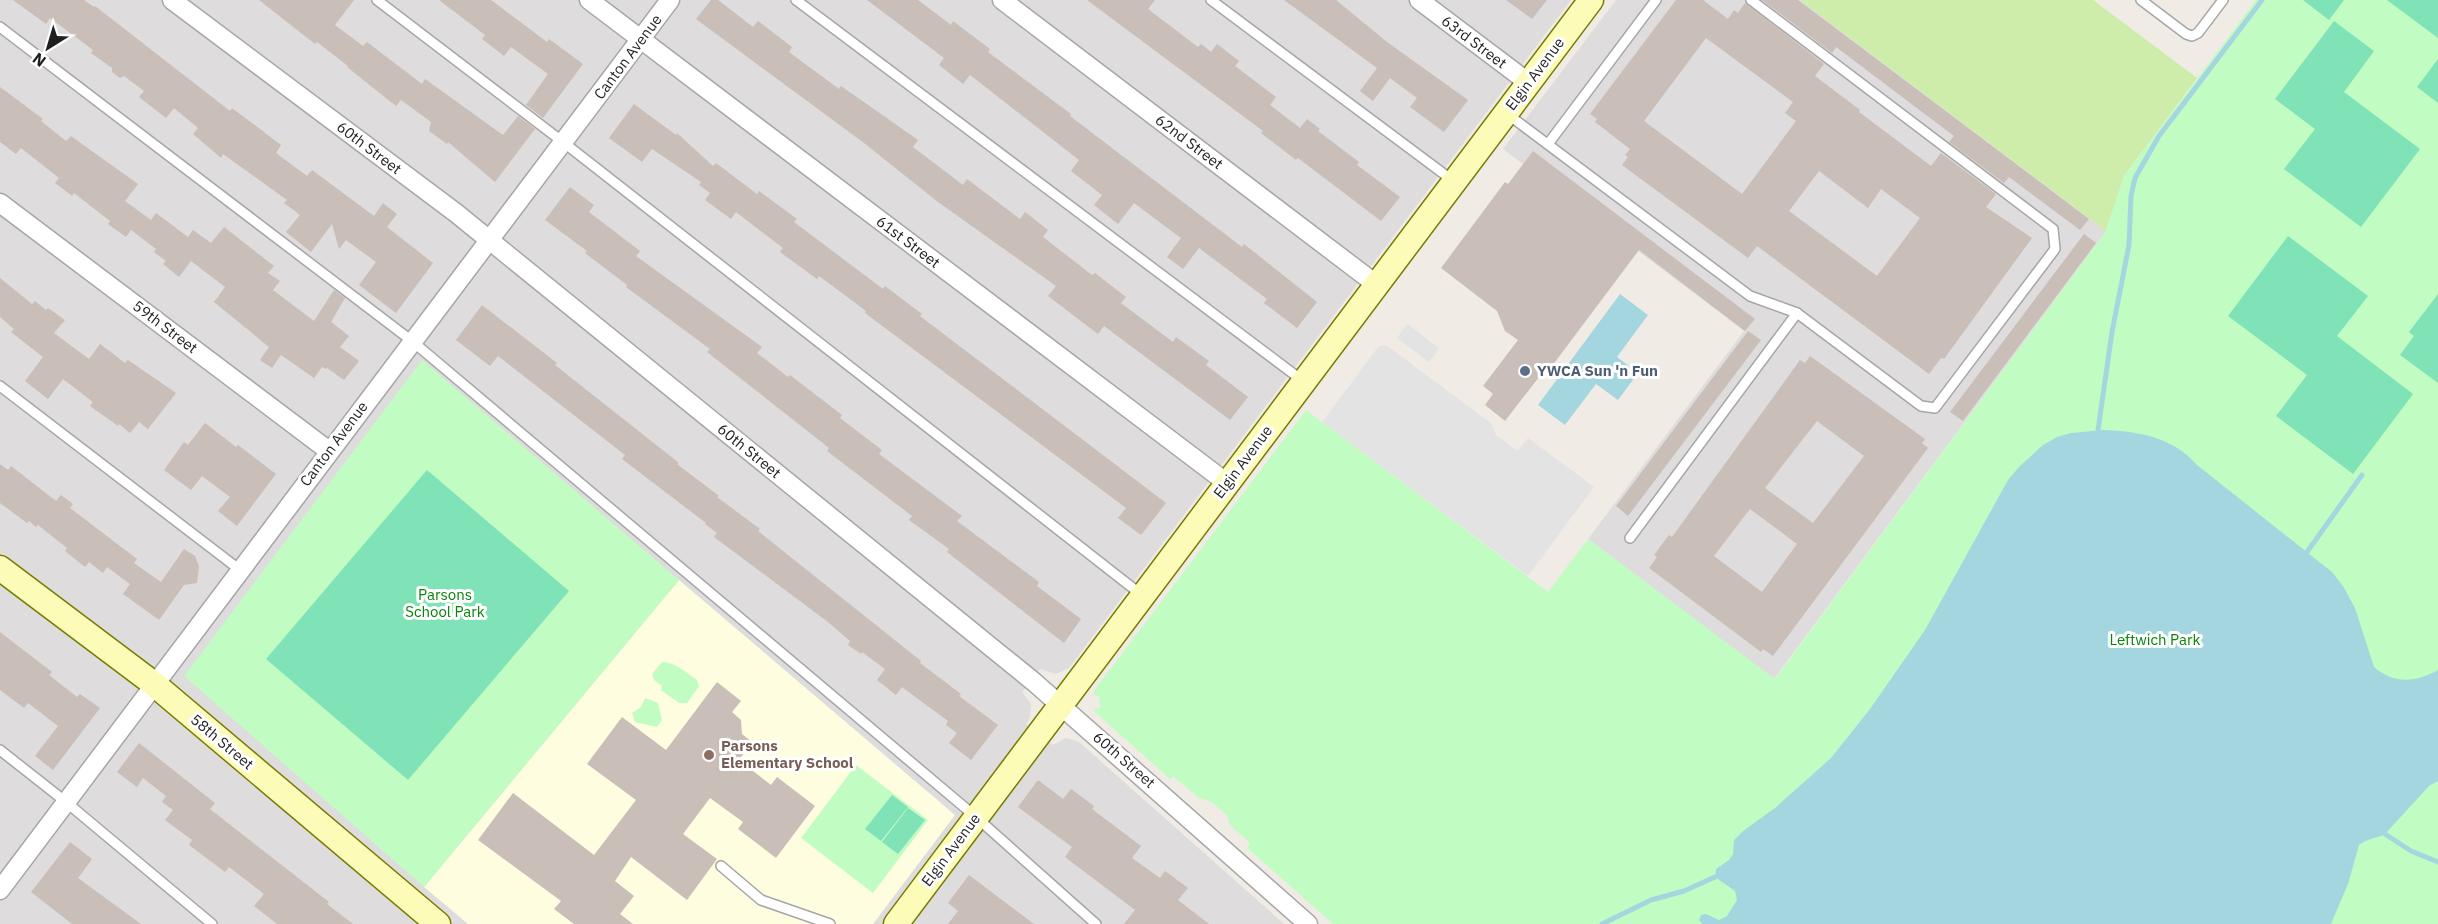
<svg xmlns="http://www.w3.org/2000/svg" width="2438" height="924" viewBox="0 0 2438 924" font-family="'IBM Plex Sans',sans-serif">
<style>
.residential{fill:#dedcdc}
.education{fill:#fffde0}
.grass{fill:#ceecaa}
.park{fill:#c1fcc3}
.pitch{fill:#80e2b7}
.parking{fill:#e3e3e3}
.water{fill:#a4d6e0}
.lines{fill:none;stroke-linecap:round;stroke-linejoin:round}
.stream{stroke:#a4d6e0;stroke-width:5}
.building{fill:#c9beb8;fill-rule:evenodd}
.lane-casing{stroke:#a6a6a6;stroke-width:12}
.street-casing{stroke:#a6a6a6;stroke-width:21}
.secondary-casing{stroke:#767c00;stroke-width:27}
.lane{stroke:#fff;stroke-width:9}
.street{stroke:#fff;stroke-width:18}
.secondary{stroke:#fcfcb8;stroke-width:24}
.service-dot{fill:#5c6f8a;stroke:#fff;stroke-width:2}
.education-dot{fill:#8d6e63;stroke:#fff;stroke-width:2}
.labels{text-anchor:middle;stroke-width:6;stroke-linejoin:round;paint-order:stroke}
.street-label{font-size:15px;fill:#1f1f1f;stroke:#fff}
.service-label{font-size:15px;font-weight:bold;fill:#4e5e75;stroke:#fff;text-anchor:start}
.park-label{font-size:15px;fill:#07840a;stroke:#fff}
.education-label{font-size:15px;font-weight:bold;fill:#785e54;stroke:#fff;text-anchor:start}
</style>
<rect width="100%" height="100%" fill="#f0ece5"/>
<g class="residential">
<path d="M0 0H1571L1069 668 1056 674 1040 669 1022 692 1031 704 1030 717 1026 724 1053 745 1066 738 1079 742 1284 924H0Z"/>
<path d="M1616 0H1800L2106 231 1774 679 1588 539 1744 331 1503 149Z"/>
</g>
<path class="education" d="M679 580 955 815 873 924H468L424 887Z"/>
<path class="grass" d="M1800 0H2093L2197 78 2124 176 2106 231Z"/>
<g class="park">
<path d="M2256 0H2438V924H1333L1247 848 1250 843 1230 825 1227 815 1210 801 1199 798 1173 776 1170 779 1095 712 1094 709 1100 708 1099 696 1093 695 1096 688 1306 410 1548 592 1588 539 1775 679 2106 231 2124 176Z"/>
<path d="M422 360 679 580 424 887 184 676Z"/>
<path d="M662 662C675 662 687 673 697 680L699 686 687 703H679L661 690 662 686 654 680 652 674Z"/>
<path d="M645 698 658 703 662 720 657 727 635 722 632 713 641 707Z"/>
<path d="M856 765 928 820 873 893 801 838Z"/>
</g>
<g class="pitch">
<path d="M2303 0H2344L2329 20Z"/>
<path d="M2387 0H2438V38Z"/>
<path d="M2334 21 2374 51 2344 92 2420 149 2361 227 2284 169 2315 129 2275 99Z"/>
<path d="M2438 59V103L2417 87Z"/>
<path d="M2288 236 2368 296 2337 336 2413 394 2353 474 2276 416 2307 375 2228 316Z"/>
<path d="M2438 294V383L2400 355 2414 336 2409 332Z"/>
<path d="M427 470 569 591 408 780 266 659Z"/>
<path d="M892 795 908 807 881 841 865 829Z"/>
<path d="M908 808 925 820 898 854 882 842Z"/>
</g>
<g class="parking">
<path d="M1407 324 1439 348 1429 362 1397 338Z"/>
<path d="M1382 345H1386L1492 424 1496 435 1518 451 1528 438 1594 487 1528 576 1322 422 1378 347Z"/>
</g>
<g class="water">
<path d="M1620 294 1648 315 1617 357 1638 373 1618 400 1596 384 1565 425 1538 405Z"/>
<path d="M2103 430C2138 431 2173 437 2197 465L2332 572 2343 586 2355 608 2374 667C2395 685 2416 682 2438 670V781L2429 786 2385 834C2377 839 2367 838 2359 845L2348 884 2331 924H1702L1699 920 1701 915 1706 914 1719 920 1727 916 1737 900 1735 891 1715 877 1716 869 1729 860 1733 854 1734 840 1743 831 1775 808 1831 758 1870 709 1925 630 2008 480 2019 467 2043 445 2057 437 2071 433Z"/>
</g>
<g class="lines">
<g class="stream">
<path d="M2098 430 2112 332 2129 245 2131 196 2135 178 2159 136 2262 0"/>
<path d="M2307 552 2362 475"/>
<path d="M2385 834 2411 851 2438 862"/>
<path d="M1602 924 1651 900 1684 891 1715 877"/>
</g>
</g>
<g class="building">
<path d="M13 0H84L94 7 95 6 230 111 232 108 281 145 276 153 307 176 312 170 374 216 383 203 397 214 387 227 433 263 396 313 359 285 376 262 346 240 339 249 332 224 311 252 286 232 300 215 284 203 287 200 223 154 221 158 193 134 198 128 174 108 166 118 139 97 144 91 124 76 120 78 112 72V68L91 53 93 50 50 18 46 24Z"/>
<path d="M259 0H354L335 25 363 46 367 42 422 84 425 79 503 135 518 116 535 129 495 182 448 142 447 144 429 131 431 122 401 100 396 106 347 67 348 66 317 42 315 44Z"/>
<path d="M439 0H491L547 42 549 39 583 64 543 118 526 105 548 74 511 47 504 56 482 39 485 35Z"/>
<path d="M711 0H718L753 27 758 21 792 47 789 52 839 89 841 86 918 140 913 147 963 185 967 179 1020 219 1025 212 1048 230 1043 237 1092 275 1095 273 1126 297 1121 303 1173 342 1176 337 1209 361 1206 365 1248 397 1230 420 1104 326 1098 334 1048 296 1056 286 938 202 864 143 696 19Z"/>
<path d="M867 0H918L951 25 953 21 990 49 988 52 1071 114 1070 116 1242 247 1244 244 1317 302 1297 328 1264 303 1267 299 1199 248 1183 269 1167 257 1181 238 1134 203 1118 224 1094 205 1102 195 1071 171 1079 160 970 75 963 84 939 65 944 58Z"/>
<path d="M1087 0H1155L1148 9 1198 47 1201 44 1211 52 1217 44 1239 61 1235 66 1276 97 1270 105 1300 128 1307 119 1320 129 1318 131 1359 162 1357 165 1400 197 1381 221 1298 158 1296 160 1261 133 1263 131Z"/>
<path d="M1284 0H1336L1387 42 1468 100 1444 132 1410 107 1417 98 1390 78 1373 101 1360 91 1377 68Z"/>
<path d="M1506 0H1547L1532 19Z"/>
<path d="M1676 0H1703L1728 19 1734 10 1738 13 1745 3 1824 64 1815 76 1860 110 1859 112 1931 166 1941 153 1996 194 1986 207 2032 238 1944 359 1941 358 1929 374 1757 246 1748 258 1622 165 1628 157 1625 155 1630 149 1595 122 1597 119 1590 114ZM1706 38 1793 102 1785 113 1796 121 1742 194 1644 121ZM1819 171 1868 208 1881 189 1920 218 1877 276 1789 211Z"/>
<path d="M1762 0H1798L2089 219 2080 230 2009 177 2004 183 1949 142 1954 136 1836 47 1832 53Z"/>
<path d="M0 87 43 119 41 121 66 141 71 136 138 184 125 201 151 220 156 213 188 237 193 230 211 243 224 227 274 266 268 273 280 281 273 290 314 321 334 290 345 298 331 322 349 336 340 347 359 361 344 380 327 368 326 369 322 367 314 378 281 355 272 368 260 360 269 347 214 302 225 287 191 261 179 277 163 264 166 261 154 252 156 249 131 230 126 237 108 224 110 221 74 193 72 196 55 183 59 178 21 148 16 154 0 142Z"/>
<path d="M634 104 676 135 677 133 713 166 716 163 757 194 759 191 797 219 794 222 883 289 885 286 922 314 920 316 1166 503 1141 535 1118 518 1126 508 865 313 866 311 819 276 817 279 780 252 783 248 736 212 731 219 705 200 710 193 699 185 701 182 652 149 642 162 609 138Z"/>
<path d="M1533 151 1755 319 1745 331 1639 250 1552 366 1549 364 1505 421 1485 405 1493 394 1483 386 1518 340 1505 331 1497 311 1441 268 1505 182 1508 184Z"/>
<path d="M570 187 594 205 589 212 640 251 636 256 762 347 757 353 788 377 790 375 842 415 840 418 882 450 879 454 962 516 957 521 1039 582 1037 586 1081 619 1064 643 947 552 949 549 909 520 912 516 827 451 829 448 707 352 710 349 626 287 627 285 585 253 587 251 545 220Z"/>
<path d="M2084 234 2096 243 1963 421 1950 412Z"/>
<path d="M0 278 32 304 35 301 46 310 48 308 65 320 54 333 89 359 100 344 125 363 128 360 176 393 148 429 139 422 130 433 119 424 118 426 90 406 93 402 63 379 48 399 25 381 43 357 11 332 14 329 0 317Z"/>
<path d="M482 305 557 363 555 365 679 463 677 464 719 496 717 497 760 529 758 531 921 661 920 663 961 694 959 696 998 725 971 760 949 743 957 733 946 725 948 721 902 687 896 695 877 680 885 669 862 652 861 654 848 645 850 641 828 622 714 537 717 533 705 524 706 523 622 459 625 455 498 356 490 366 456 340Z"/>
<path d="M1748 331 1761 340 1628 516 1616 506Z"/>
<path d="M1810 356 1925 439 1922 443 1928 448 1773 656 1763 649 1761 652 1649 568 1657 557 1654 555 1669 535 1672 537 1800 360 1805 363ZM1817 421 1864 456 1813 523 1765 488ZM1750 509 1797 544 1762 592 1714 556Z"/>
<path d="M205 423 236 447 238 445 276 474 237 526 218 511 230 497 202 476 191 490 164 470 184 442 188 445Z"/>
<path d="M0 464 8 470 11 466 56 501 61 495 73 504 70 508 137 559 134 563 161 582 184 549 195 556 199 566 197 583 184 585 159 620 123 594 130 584 107 567 103 573 89 562 85 567 65 551 67 548 38 525 36 527 29 521 27 523 0 503Z"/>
<path d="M0 632 52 672 49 675 77 697 80 694 100 708 53 770 35 756 58 726 28 703 24 708 0 690Z"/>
<path d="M717 682 741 701 732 712 741 720 742 734 752 742 739 760 771 785 777 777 815 806 776 858 738 829 743 822 710 798 683 834 717 859 687 900 631 857 615 881 634 896 620 914 633 924H574L554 909 561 901 478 840 513 793 594 855 636 800 587 764 622 717 666 750Z"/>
<path d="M139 743 215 803 210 809 329 902 327 904 353 924H277L254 906 264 894 229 867 225 872 189 845 192 840 165 820 173 810 162 802 166 796 143 778 137 787 117 772Z"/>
<path d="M1038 780 1063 799 1071 789 1094 806 1092 809 1141 846 1132 858 1160 878 1165 871 1188 888 1178 900 1209 924H1124L1135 910 1065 857 1072 847 1018 807Z"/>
<path d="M70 842 92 859 78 878 141 924H72L31 892Z"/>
<path d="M969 875 1034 924H948L958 911 948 903Z"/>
</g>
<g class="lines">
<defs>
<g id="lane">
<path d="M377 0 563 142 1143 596"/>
<path d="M796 0 1303 381"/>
<path d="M1211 0 1452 180"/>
<path d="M2141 0 2186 34 2192 36 2198 33 2223 0"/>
<path d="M0 27 412 341 976 817 1096 924"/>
<path d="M1506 113 1750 296 1797 313"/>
<path d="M1548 144 1656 0"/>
<path d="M0 386 240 570"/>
<path d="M1630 538 1797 313 1921 406 1935 408 2055 249 2053 229 1751 0"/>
<path d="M0 750 66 802 212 924"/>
<path d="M721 866 761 900 830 924"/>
</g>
<g id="street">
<path d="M172 0 456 213 1034 682 1308 924"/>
<path d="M589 0 1227 483"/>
<path d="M1002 0 1377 285"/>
<path d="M1419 0 1529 83"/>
<path d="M0 203 329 451"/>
<path d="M0 890 670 0"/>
</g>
<g id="secondary">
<path d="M0 568 154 684 438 924"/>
<path d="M896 924 1591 0"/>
</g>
</defs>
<use href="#lane" class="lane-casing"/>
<use href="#street" class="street-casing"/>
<use href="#secondary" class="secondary-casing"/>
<use href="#lane" class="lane"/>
<use href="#street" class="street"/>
<use href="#secondary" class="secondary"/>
</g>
<circle class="service-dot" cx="1525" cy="371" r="6"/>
<circle class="education-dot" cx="709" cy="755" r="6"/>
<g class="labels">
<g class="street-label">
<text transform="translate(1474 42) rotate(37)" y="5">63rd Street</text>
<text transform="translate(628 57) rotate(-53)" y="5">Canton Avenue</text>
<text transform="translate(1535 74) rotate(-53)" y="5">Elgin Avenue</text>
<text transform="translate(1189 142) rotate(37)" y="5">62nd Street</text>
<text transform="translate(369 148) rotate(37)" y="5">60th Street</text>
<text transform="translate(908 242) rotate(37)" y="5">61st Street</text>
<text transform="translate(165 327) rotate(37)" y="5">59th Street</text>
<text transform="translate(334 444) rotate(-53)" y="5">Canton Avenue</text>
<text transform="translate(749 451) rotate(39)" y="5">60th Street</text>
<text transform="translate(1243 462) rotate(-53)" y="5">Elgin Avenue</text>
<text transform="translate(222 742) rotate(40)" y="5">58th Street</text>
<text transform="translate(1124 760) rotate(41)" y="5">60th Street</text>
<text transform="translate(951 850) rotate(-53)" y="5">Elgin Avenue</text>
</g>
<g class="service-label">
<text x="1537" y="376">YWCA Sun 'n Fun</text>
</g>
<g class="park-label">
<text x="445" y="600">Parsons<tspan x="445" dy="17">School Park</tspan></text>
<text x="2155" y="645">Leftwich Park</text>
</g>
<g class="education-label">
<text x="721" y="751">Parsons<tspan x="721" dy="17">Elementary School</tspan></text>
</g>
</g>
<g transform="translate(48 48) rotate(217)" stroke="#ffffff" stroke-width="4.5" paint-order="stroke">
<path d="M0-4.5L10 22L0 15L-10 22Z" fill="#1f1f1f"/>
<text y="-9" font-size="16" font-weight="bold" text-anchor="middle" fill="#1f1f1f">N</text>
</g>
</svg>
